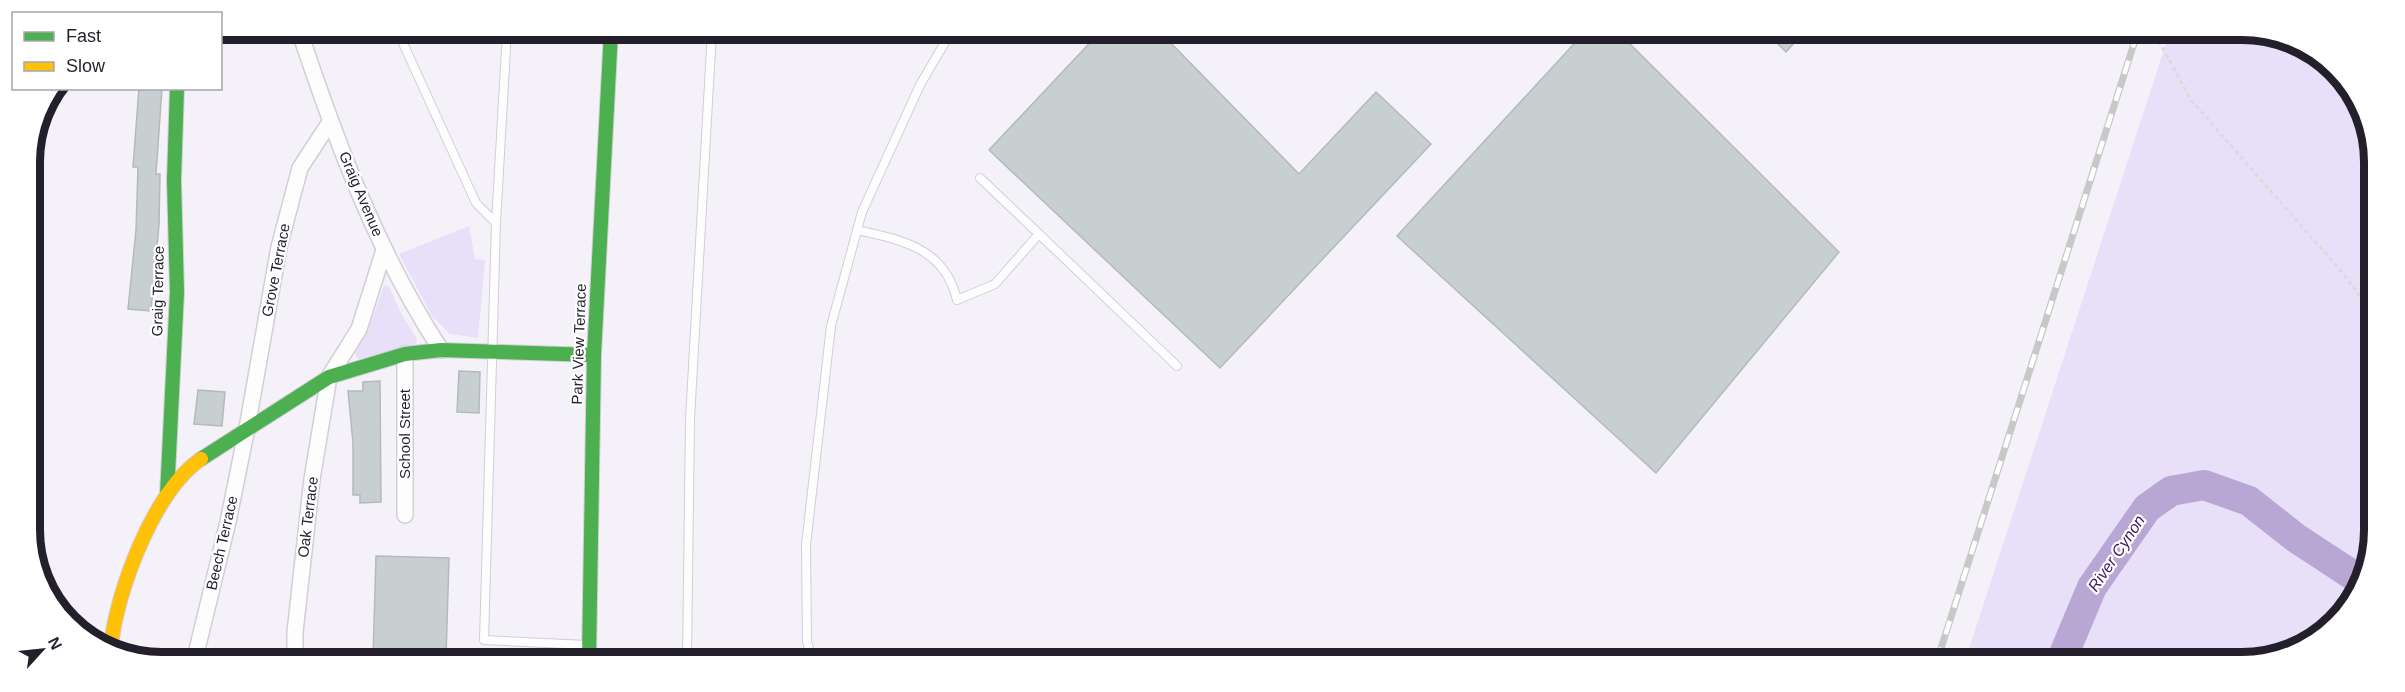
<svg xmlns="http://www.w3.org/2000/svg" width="2405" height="692" viewBox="0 0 2405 692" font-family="Helvetica,sans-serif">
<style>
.green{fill:#e8e0f8}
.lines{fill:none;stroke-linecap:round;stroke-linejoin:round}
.river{stroke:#b8a7d4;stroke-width:30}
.building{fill:#c8cfd0;stroke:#b3babb;stroke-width:1.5}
.lane-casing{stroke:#d1ced6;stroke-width:10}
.street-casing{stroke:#d1ced6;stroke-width:18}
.fast-casing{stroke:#d1ced6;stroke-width:16}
.slow-casing{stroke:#d1ced6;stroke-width:16}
.path{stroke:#dbdbdd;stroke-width:3;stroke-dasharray:4.5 3;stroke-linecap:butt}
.lane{stroke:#fdfdfe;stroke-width:8}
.street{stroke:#fdfdfe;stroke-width:15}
.fast{stroke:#4caf50;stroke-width:14}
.slow{stroke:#ffc107;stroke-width:14}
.rail-casing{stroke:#c8c8c9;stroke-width:7}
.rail{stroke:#fff;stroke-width:4.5;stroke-dasharray:14;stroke-linecap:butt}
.labels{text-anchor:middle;stroke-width:4.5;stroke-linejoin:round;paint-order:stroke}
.street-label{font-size:15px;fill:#231f2b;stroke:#fff}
.water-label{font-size:16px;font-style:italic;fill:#3c1963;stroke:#fff}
.rim{fill:none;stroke:#231f2b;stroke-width:8}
</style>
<rect width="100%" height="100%" fill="#f4f2f8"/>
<g class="green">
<path d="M2169 34H2276L2336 69 2373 137 2371 563 2330 629 2251 662 1965 661Z"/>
<path d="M469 226 475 259 485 260 478 338 450 334 432 316 399 254Z"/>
<path d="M384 285 389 287 402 315 417 339 416 344 358 359 355 353 369 328Z"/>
</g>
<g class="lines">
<path class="river" d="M2061 661 2092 587 2147 508 2171 491 2204 485 2249 501 2296 538 2360 580"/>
</g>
<g class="building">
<path d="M1100 32H1160L1299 174 1376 92 1431 144 1220 368 989 150Z"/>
<path d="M1584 33H1619L1839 252 1656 473 1397 236Z"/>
<path d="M1767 33H1803L1786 52Z"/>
<path d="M139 88H162L156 174H160L159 225 151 311 128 309 136 230 138 167H133Z"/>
<path d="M459 371 480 372 479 413 457 412Z"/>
<path d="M380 381 381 502 360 503V495H353V443L348 391H363V382Z"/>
<path d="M198 390 225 392 222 426 194 424Z"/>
<path d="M376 556 449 558 446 658H373Z"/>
</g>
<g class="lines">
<defs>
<g id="lane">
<path d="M397 30 476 203 496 223"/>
<path d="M507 31 496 223 484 640 587 645"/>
<path d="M980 178 1039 234"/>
<path d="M857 230C902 240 945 248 957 300L995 284 1039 234 1177 366"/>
<path d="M196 655 238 658"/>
<path d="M687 659 690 419 712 31"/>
<path d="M812 659 807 642 806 545 831 326 862 212 920 85 951 32"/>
</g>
<g id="street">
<path d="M299 30C336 141 377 252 441 350"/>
<path d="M405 515V354"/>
<path d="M195 658 228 522 247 428 279 247 300 168 330 122"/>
<path d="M295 658V632L312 479 329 377 359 329 384 250"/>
</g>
<g id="fast">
<path d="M201 459 329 377 405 354 441 350 594 355"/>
<path d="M167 495 177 292 174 180 177 88"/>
<path d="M589 658 594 355 611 31"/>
</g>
<path id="slow" d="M111 647C116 592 154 491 201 459"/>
</defs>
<use href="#lane" class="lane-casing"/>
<use href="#street" class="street-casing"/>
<use href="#fast" class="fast-casing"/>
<use href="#slow" class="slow-casing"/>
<path class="path" d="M2155 34 2191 100 2341 271 2372 312"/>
<use href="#lane" class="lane"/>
<use href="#street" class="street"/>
<use href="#fast" class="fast"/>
<use href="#slow" class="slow"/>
<defs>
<path id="rail" d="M1937 661 2137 34"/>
</defs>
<use href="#rail" class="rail-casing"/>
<use href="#rail" class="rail"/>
</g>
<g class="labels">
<g class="street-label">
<text transform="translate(361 194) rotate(67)" y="5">Graig Avenue</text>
<text transform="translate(276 270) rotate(-79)" y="5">Grove Terrace</text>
<text transform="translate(158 291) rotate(-89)" y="5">Graig Terrace</text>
<text transform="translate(579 344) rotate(-88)" y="5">Park View Terrace</text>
<text transform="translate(405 434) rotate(-90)" y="5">School Street</text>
<text transform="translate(308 517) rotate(-83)" y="5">Oak Terrace</text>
<text transform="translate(222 543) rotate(-77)" y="5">Beech Terrace</text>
</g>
<g class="water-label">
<text transform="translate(2116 553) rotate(-56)" y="6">River Cynon</text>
</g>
</g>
<path d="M0 0H2405V692H0ZM162 40H2242A122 122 0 0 1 2364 162V530A122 122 0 0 1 2242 652H162A122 122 0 0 1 40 530V162A122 122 0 0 1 162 40Z" fill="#fff" fill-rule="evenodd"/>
<path class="rim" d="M162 40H2242A122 122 0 0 1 2364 162V530A122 122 0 0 1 2242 652H162A122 122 0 0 1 40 530V162A122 122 0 0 1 162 40Z"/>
<rect x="12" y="12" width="210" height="78" fill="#ffffff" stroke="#a7a5aa" stroke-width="1.5"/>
<rect x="24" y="32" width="30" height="9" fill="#4caf50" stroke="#a7a5aa" stroke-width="1.5"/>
<text x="66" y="42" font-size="18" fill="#231f2b">Fast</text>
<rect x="24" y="62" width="30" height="9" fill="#ffc107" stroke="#a7a5aa" stroke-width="1.5"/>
<text x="66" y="72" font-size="18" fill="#231f2b">Slow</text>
<g transform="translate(42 650) rotate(63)" stroke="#ffffff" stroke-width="4.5" paint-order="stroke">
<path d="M0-4.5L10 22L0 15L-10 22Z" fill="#231f2b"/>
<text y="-9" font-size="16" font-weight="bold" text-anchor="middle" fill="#231f2b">N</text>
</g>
</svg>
